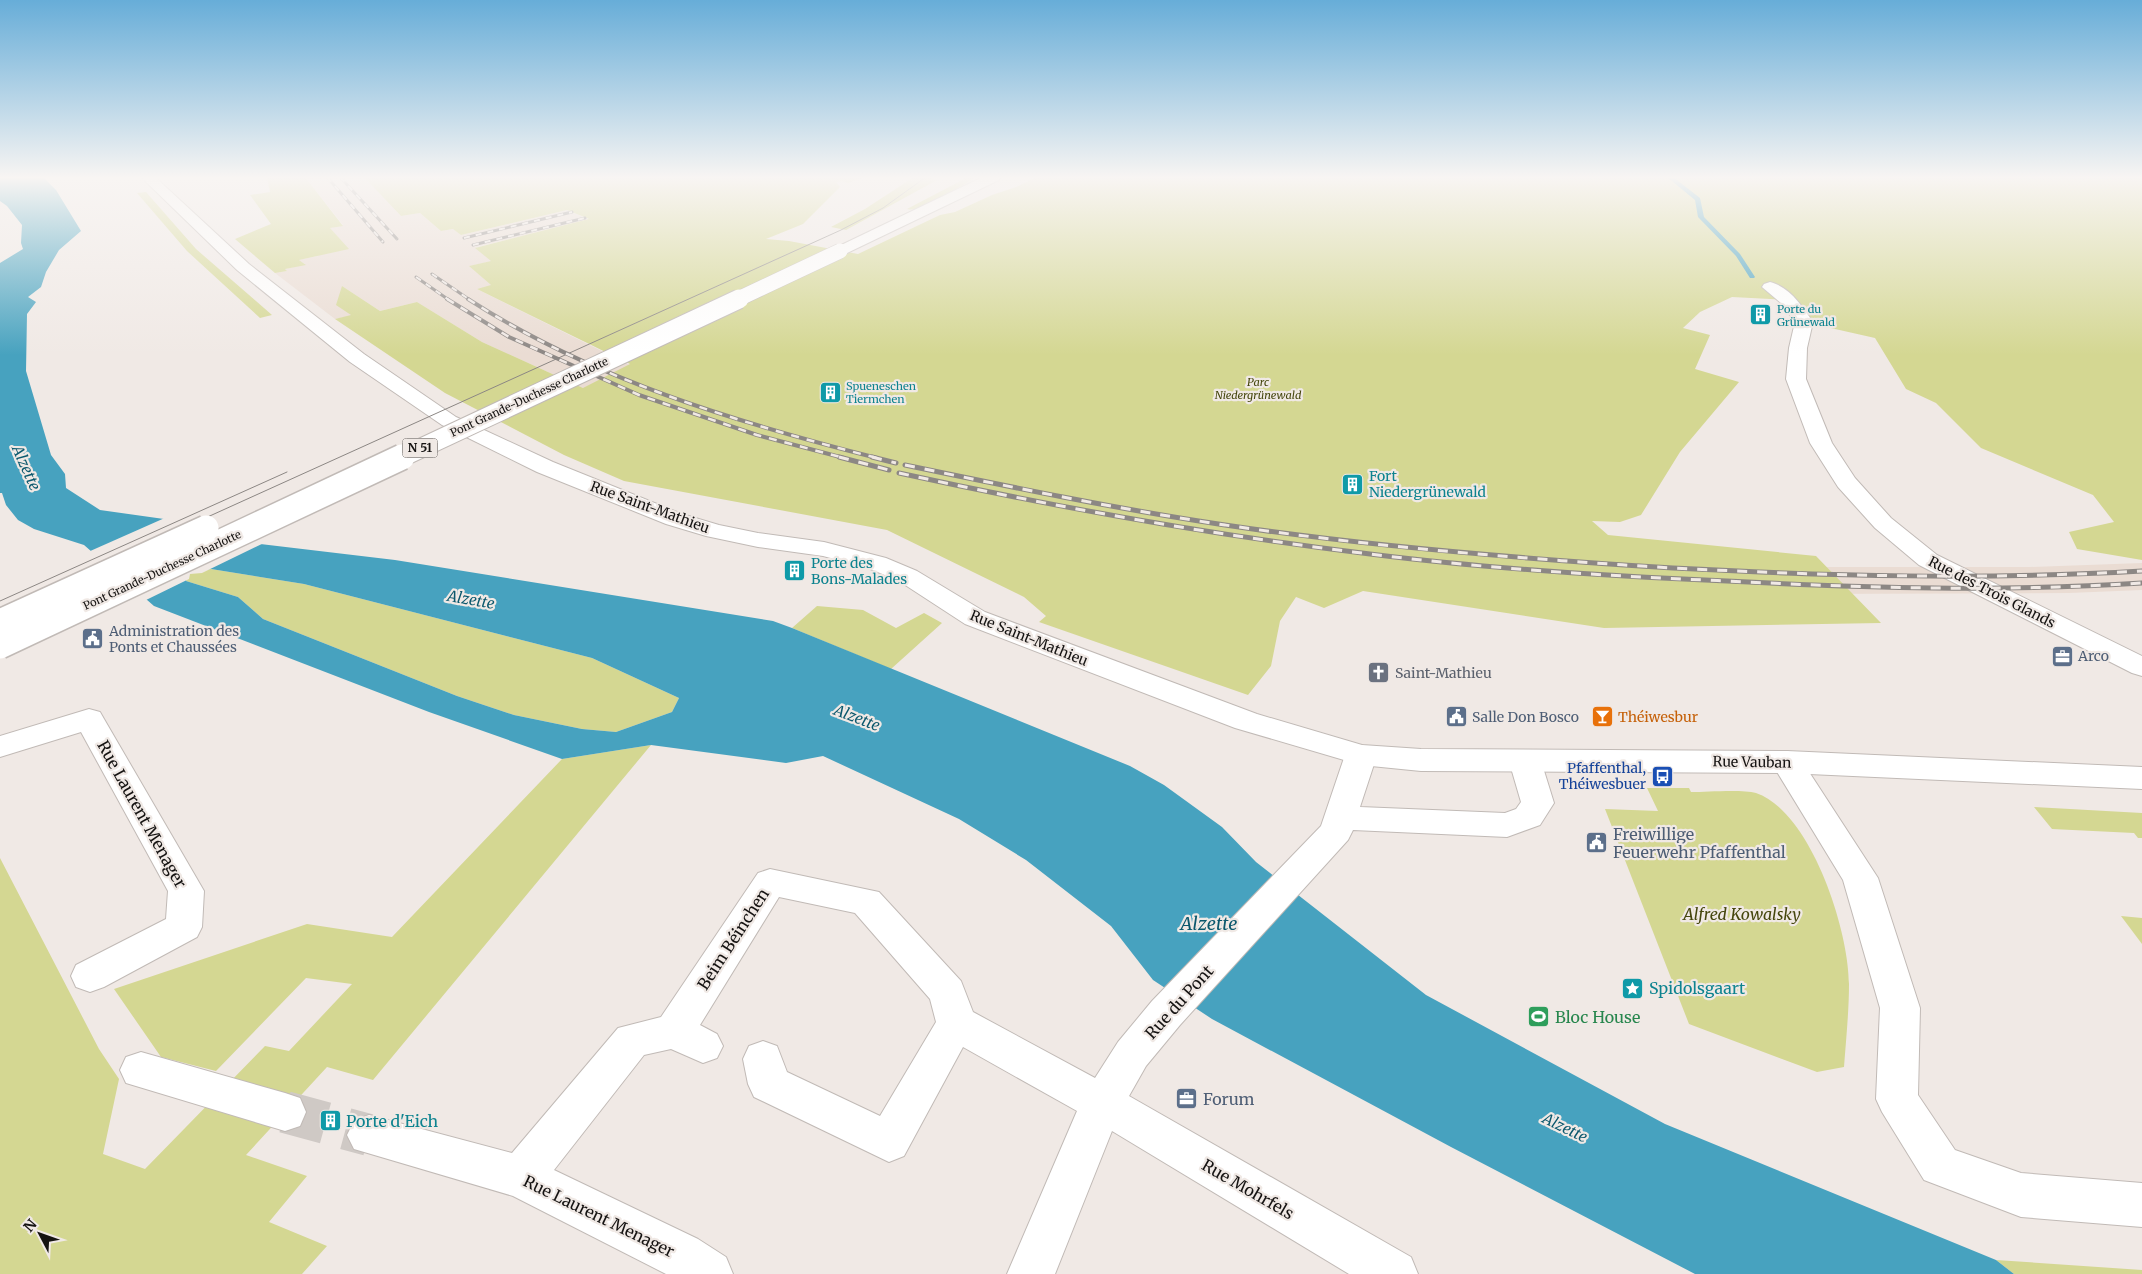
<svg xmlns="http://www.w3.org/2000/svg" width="2142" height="1274" viewBox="0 0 2142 1274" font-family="Merriweather,serif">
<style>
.built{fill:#eadcd3}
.green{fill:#d4d792}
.water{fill:#47a2bf;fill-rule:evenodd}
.pier{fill:#f0e9e5}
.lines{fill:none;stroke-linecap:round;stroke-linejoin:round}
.stream{fill:#47a2bf;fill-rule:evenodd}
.street-tunnel{stroke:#cfc9c5;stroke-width:42;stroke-dasharray:42 21;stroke-linecap:butt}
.street-casing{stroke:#c1bab6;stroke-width:2}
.secondary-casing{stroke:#c1bab6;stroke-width:2}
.primary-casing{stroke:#c1bab6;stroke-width:2}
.street{fill:#fff;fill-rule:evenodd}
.secondary{fill:#fff;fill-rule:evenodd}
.primary{fill:#fff;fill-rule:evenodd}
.tram{stroke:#8c8784;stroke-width:1}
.rail-far2-casing{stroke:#8c8784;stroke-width:3}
.rail-far1-casing{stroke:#8c8784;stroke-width:4}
.rail-casing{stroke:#8c8784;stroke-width:5}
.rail-far2{stroke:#f0e9e5;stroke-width:2;stroke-dasharray:6;stroke-linecap:butt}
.rail-far1{stroke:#f0e9e5;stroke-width:2.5;stroke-dasharray:8;stroke-linecap:butt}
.rail{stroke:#f0e9e5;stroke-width:3;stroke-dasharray:10;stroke-linecap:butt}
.primary-bridge-far2-casing{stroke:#c1bab6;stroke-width:16;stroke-linecap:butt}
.primary-bridge-far1-casing{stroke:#c1bab6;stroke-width:21;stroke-linecap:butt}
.primary-bridge-casing{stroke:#c1bab6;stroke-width:28;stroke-linecap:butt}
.primary-bridge-far2{stroke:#fff;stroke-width:15}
.primary-bridge-far1{stroke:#fff;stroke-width:19}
.primary-bridge{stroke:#fff;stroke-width:25}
.labels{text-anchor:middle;stroke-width:4.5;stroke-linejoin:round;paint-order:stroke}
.far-culture-label{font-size:11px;fill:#0d838f;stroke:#f0e9e5;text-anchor:start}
.far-park-label{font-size:11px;font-style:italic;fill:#45460d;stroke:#f0e9e5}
.far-street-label{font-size:11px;fill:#151312;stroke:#f0e9e5}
.shield{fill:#f0e9e5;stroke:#575351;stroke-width:1}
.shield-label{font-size:12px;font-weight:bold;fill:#151312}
.culture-label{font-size:14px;fill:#0d838f;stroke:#f0e9e5;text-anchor:start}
.street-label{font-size:14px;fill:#151312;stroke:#f0e9e5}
.service-label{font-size:14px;fill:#4e5e75;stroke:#f0e9e5;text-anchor:start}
.worship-label{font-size:14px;fill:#5b616d;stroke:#f0e9e5;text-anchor:start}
.food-label{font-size:14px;fill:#c56008;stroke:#f0e9e5;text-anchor:start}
.transit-label{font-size:14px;fill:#164399;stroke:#f0e9e5;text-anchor:end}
.water-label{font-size:15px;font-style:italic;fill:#0b586d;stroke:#f0e9e5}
.near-street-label{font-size:16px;fill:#151312;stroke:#f0e9e5}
.near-service-label{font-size:16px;fill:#4e5e75;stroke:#f0e9e5;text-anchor:start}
.near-park-label{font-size:16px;font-style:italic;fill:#45460d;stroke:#f0e9e5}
.near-culture-label{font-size:16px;fill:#0d838f;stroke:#f0e9e5;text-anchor:start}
.near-leisure-label{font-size:16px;fill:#27864d;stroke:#f0e9e5;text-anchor:start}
.near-water-label{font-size:18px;font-style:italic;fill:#0b586d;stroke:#f0e9e5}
</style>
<rect width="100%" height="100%" fill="#f0e9e5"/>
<path class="built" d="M305 177H364L401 216 420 213 441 231 454 229 461 235 567 210 590 220 476 247 492 261 470 266 492 286 477 289 630 365 662 387 1807 567H2030L2142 563V590L2069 593 1802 594 583 388 482 342 417 302 380 311 342 286 351 316 335 319 275 273 287 271 285 269 305 264 298 260 318 256 330 228 343 225Z"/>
<g class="green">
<path d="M267 177H305L343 226 330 228 349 249 299 260 306 265 285 269 287 271 275 273 235 239 271 224 250 195 270 192Z"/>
<path d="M364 177H865L848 183 842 181 836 182 840 187 803 224 766 239 789 241 858 254 940 215 955 212 992 195 1016 187 1037 177H2142V560L2077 549 2069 532 2114 522 2093 495 1981 448 1936 403 1906 389 1875 338 1804 322 1788 300 1732 297 1700 312 1683 328 1710 335 1695 369 1739 382 1680 452 1641 515 1620 522 1592 521 1608 535 1816 556 1881 623 1604 628 1363 591 1324 608 1296 597 1280 621 1271 666 1248 695 1039 622 1046 616 1024 597 887 530 624 481 564 455 445 393 335 319 351 315 336 305 342 286 380 311 417 302 482 342 583 388 630 364 477 289 491 285 469 266 491 261 475 248 589 219 567 210 461 235 453 229 441 231 420 213 401 216Z"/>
<path d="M914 177H933L930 179 937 180 846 230 831 227 865 209Z"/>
<path d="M968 177H977C960 185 925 214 907 209Z"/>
<path d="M146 192 196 249 272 315 260 318 187 251 137 193Z"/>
<path d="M211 569 304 584 592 658 679 698 672 712 616 732 582 729 514 715 457 696 263 619 238 597 186 581 188 571Z"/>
<path d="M817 606 863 610 896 628 924 613 942 623 891 669 792 628Z"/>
<path d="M651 745 373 1080 327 1067 246 1155 307 1176 269 1222 327 1246 302 1274H0V858L99 1049 119 1079 103 1154 145 1169 265 1046 289 1051 352 984 306 978 216 1071 161 1057 114 989 307 924 392 937 562 759Z"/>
<path d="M1647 788H1689L1691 792C1707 792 1742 789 1756 793 1811 812 1849 930 1849 984 1849 1011 1846 1040 1844 1067L1817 1072 1689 1024 1605 809 1658 811Z"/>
<path d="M2034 807 2142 813V838H2138L2134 833 2052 829Z"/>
<path d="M2121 916 2142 918V944Z"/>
<path d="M1996 1260 2142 1270V1274H2014Z"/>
</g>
<path class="water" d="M0 177H43L56 190 81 231 59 250 46 272 41 287 28 297 36 302 27 314 26 371 51 455 65 474 66 488 100 510 164 519 252 543 395 560 773 621 792 628 1130 766 1164 785 1222 827 1256 862 1426 995 1665 1124 1996 1260 2014 1274H1695L1451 1147 1212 1019 1153 980 1111 926 1026 860 959 819 823 756 786 763 651 745 562 759 429 712 154 606 84 545 34 529 18 520 6 505 2 493H0V263L23 249 21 243 22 225 7 206 0 201ZM211 569 304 584 592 658 679 698 672 712 616 732 582 729 514 715 457 696 263 619 238 597 186 581 188 572Z"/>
<path class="pier" d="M167 517 253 540 266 542 202 573 190 574 189 579 144 601 88 552Z"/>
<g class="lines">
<path class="stream" d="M1667 177H1673L1700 198 1704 217 1740 254 1755 277 1754 278H1750L1736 256 1698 217 1695 200Z"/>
<path class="street-tunnel" d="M285 1112 369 1135"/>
<defs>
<g id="street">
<path d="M1770 282C1790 287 1802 306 1813 322L1807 348 1806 379 1832 443 1855 478 1891 518 1937 555 2142 656V676L2132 673 1919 565 1875 528 1838 487 1810 443 1786 379 1789 348 1795 322 1782 304 1762 287 1764 284Z"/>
<path d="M89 709 100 712 104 719 204 891 202 927 197 937 104 987 90 992 76 987 71 976 76 965 166 919 168 891 81 732 0 757V736Z"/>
<path d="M1361 745 1372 748 1377 755 1360 807 1505 813 1516 809 1521 802 1509 761 1514 754 1525 750 1536 754 1541 761 1554 803 1540 825 1507 837 1353 830 1348 840 1180 1025 1146 1066 1129 1096 1411 1257 1418 1274H1349L1112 1131 1055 1274H1007L1077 1111 963 1047 904 1156 889 1162 754 1097 748 1084 743 1059 749 1046 763 1041 777 1046 787 1072 880 1116 936 1022 930 999 855 913 779 897 700 1025 717 1034 723 1046 717 1058 703 1063 671 1049 644 1055 554 1170 698 1239 726 1257 733 1274H666L513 1196 354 1149 347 1135 354 1121 369 1115 512 1153 618 1028 661 1017 758 873 770 869 879 892 961 981 973 1012 1095 1078 1118 1042 1152 1001 1321 826 1345 755 1350 748Z"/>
<path d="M1787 751 1798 755 1878 878 1920 1008 1918 1095 1955 1150 2021 1173 2142 1183V1227L2021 1217 1924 1180 1882 1112 1876 1099 1880 1008 1843 880 1771 762 1776 755Z"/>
<path d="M141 1052 285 1093 300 1098 306 1112 300 1126 285 1131 126 1083 120 1070 126 1057Z"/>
</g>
<path id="secondary" d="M141 177H155L249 264 364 354 456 417 553 462 682 514 719 525 758 533 824 542 886 558 917 571 985 612 1257 714 1362 745 1421 749 1787 751 2142 767V789L1787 773 1421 771 1361 765 1235 728 965 624 899 581 868 568 823 556 758 547 706 536 666 524 537 472 442 425 350 362 237 270Z"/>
<path id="primary" d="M983 177H1000L999 180 845 254H835L832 251 835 248Z"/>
</defs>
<use href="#street" class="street-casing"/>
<use href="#secondary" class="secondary-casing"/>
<use href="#primary" class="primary-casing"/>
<use href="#street" class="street"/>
<use href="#secondary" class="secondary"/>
<use href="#primary" class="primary"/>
<g class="tram">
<path d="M0 601 287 472"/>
<path d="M0 611 841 230 883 208 926 177"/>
</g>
<defs>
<g id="rail-far2">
<path d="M327 177 383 242"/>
<path d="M340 177 397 239"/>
<path d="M464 238 572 212"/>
<path d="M473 245 585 218"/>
<path d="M432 274 470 300"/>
<path d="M416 277 449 300"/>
</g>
<g id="rail-far1">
<path d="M447 299 509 337 639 395 757 435 844 458"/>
<path d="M468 299C592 379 735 422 877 458"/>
</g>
<g id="rail">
<path d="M839 457 889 470"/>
<path d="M872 457 896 463"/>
<path d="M905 465C1011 487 1117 509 1225 525 1373 547 1523 559 1673 568 1830 576 1985 580 2142 571"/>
<path d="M899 473C1055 507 1212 535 1370 554 1489 569 1608 576 1727 581 1866 588 2004 592 2142 583"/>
</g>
</defs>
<use href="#rail-far2" class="rail-far2-casing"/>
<use href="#rail-far1" class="rail-far1-casing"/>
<use href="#rail" class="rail-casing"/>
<use href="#rail-far2" class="rail-far2"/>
<use href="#rail-far1" class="rail-far1"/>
<use href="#rail" class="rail"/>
<defs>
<path id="primary-bridge-far2" d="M736 300 840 251"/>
<path id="primary-bridge-far1" d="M400 458 739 299"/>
<g id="primary-bridge">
<path d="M0 622 206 528"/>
<path d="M0 646 402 457"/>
</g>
</defs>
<use href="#primary-bridge-far2" class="primary-bridge-far2-casing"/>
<use href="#primary-bridge-far1" class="primary-bridge-far1-casing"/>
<use href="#primary-bridge" class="primary-bridge-casing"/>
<use href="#primary-bridge-far2" class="primary-bridge-far2"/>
<use href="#primary-bridge-far1" class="primary-bridge-far1"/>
<use href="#primary-bridge" class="primary-bridge"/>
</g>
<linearGradient id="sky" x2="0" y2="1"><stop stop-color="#67add8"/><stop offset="0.5" stop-color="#f8f5f3"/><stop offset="1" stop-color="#f8f5f3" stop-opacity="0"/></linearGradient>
<rect width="2142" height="355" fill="url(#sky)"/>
<defs>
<symbol id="building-square" viewBox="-11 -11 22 22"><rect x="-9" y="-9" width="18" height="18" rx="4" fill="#0f9aa8" stroke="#f0e9e5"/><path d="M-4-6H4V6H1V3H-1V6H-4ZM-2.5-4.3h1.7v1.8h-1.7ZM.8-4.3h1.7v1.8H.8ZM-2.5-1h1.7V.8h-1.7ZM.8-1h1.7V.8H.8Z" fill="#fff"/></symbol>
<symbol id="civic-square" viewBox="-11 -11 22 22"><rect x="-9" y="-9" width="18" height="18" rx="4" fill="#5c6f8a" stroke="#f0e9e5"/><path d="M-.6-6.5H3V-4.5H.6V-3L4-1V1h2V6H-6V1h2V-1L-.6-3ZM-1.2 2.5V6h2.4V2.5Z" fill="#fff"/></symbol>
<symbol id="office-square" viewBox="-11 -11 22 22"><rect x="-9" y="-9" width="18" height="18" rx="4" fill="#5c6f8a" stroke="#f0e9e5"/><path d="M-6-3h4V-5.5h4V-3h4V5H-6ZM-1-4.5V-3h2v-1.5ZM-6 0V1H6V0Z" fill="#fff"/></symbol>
<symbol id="church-square" viewBox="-11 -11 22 22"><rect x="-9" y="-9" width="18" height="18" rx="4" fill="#6b7280" stroke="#f0e9e5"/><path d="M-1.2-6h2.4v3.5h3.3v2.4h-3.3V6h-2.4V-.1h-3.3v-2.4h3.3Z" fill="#fff"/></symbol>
<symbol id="bar-square" viewBox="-11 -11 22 22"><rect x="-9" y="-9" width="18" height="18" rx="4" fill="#e8710a" stroke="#f0e9e5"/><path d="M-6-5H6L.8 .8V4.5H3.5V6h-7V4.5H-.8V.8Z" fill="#fff"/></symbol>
<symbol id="bus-square" viewBox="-11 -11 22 22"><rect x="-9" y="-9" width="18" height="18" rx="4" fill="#1a4fb4" stroke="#f0e9e5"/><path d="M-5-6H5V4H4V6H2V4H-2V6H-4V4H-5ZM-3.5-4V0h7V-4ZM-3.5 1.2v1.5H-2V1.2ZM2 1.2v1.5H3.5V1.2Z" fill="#fff"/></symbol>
<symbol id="sight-square" viewBox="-11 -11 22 22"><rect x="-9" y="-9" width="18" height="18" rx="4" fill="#0f9aa8" stroke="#f0e9e5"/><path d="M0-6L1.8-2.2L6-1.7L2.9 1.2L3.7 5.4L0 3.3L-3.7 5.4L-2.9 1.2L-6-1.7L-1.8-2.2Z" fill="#fff"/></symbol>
<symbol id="stadium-square" viewBox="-11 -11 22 22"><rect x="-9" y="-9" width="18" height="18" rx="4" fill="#2e9e5b" stroke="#f0e9e5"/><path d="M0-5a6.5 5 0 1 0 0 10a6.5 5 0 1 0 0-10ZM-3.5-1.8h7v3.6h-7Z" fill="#fff"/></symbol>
</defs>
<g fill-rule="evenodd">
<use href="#building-square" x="1748" y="302" width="25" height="25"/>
<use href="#building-square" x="818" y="380" width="25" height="25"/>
<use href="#building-square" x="1340" y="472" width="25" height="25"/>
<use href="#building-square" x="782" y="558" width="25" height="25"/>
<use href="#civic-square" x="80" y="626" width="25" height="25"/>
<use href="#office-square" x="2050" y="644" width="25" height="25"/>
<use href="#church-square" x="1366" y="660" width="25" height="25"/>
<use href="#civic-square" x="1444" y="704" width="25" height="25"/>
<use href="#bar-square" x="1590" y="704" width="25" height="25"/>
<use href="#bus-square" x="1650" y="764" width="25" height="25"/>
<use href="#civic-square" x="1584" y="830" width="25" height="25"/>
<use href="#sight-square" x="1620" y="976" width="25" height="25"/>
<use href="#stadium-square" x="1526" y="1004" width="25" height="25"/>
<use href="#office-square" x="1174" y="1086" width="25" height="25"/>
<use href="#building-square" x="318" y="1108" width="25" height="25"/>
</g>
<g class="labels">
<g class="far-culture-label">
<text x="1777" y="313">Porte du<tspan x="1777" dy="13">Grünewald</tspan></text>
<text x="846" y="390">Spueneschen<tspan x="846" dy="13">Tiermchen</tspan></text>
</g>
<g class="far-park-label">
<text x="1258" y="386">Parc<tspan x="1258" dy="13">Niedergrünewald</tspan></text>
</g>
<g class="far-street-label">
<text transform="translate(529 397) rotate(-25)" y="4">Pont Grande-Duchesse Charlotte</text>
<text transform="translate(162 570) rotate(-25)" y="4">Pont Grande-Duchesse Charlotte</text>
</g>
<rect class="shield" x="402.5" y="438.5" width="35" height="19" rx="4"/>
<g class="shield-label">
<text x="420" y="452">N 51</text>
</g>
<g class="culture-label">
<text x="1369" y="481">Fort<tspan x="1369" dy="16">Niedergrünewald</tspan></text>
<text x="811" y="568">Porte des<tspan x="811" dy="16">Bons-Malades</tspan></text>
</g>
<g class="street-label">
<text transform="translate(650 507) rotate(20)" y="5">Rue Saint-Mathieu</text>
<text transform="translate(1992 592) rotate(27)" y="5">Rue des Trois Glands</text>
<text transform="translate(1029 638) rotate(22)" y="5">Rue Saint-Mathieu</text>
<text transform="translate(1752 762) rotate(1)" y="5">Rue Vauban</text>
</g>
<g class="service-label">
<text x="109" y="636">Administration des<tspan x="109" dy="16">Ponts et Chaussées</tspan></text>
<text x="2078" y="661">Arco</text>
<text x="1472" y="722">Salle Don Bosco</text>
</g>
<g class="worship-label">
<text x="1395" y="678">Saint-Mathieu</text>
</g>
<g class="food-label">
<text x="1618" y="722">Théiwesbur</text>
</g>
<g class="transit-label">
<text x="1646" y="773">Pfaffenthal,<tspan x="1646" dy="16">Théiwesbuer</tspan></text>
</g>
<g class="water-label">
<text transform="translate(26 468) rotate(66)" y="5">Alzette</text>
<text transform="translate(471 600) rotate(10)" y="5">Alzette</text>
<text transform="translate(857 718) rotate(21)" y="5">Alzette</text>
<text transform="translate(1565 1128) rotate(26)" y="5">Alzette</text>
</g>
<g class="near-street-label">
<text transform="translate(142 814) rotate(61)" y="6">Rue Laurent Menager</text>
<text transform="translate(733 939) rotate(-57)" y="6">Beim Béinchen</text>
<text transform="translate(1179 1002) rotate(-48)" y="6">Rue du Pont</text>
<text transform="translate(1248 1189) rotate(30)" y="6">Rue Mohrfels</text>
<text transform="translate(599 1216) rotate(26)" y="6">Rue Laurent Menager</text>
</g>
<g class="near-service-label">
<text x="1613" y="840">Freiwillige<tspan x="1613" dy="18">Feuerwehr Pfaffenthal</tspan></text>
<text x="1203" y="1105">Forum</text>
</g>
<g class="near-park-label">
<text x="1742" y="920">Alfred Kowalsky</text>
</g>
<g class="near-culture-label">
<text x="1649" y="994">Spidolsgaart</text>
<text x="346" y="1127">Porte d'Eich</text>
</g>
<g class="near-leisure-label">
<text x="1555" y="1023">Bloc House</text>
</g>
<g class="near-water-label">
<text x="1209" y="930">Alzette</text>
</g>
</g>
<g transform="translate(40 1234) rotate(311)" stroke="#f0e9e5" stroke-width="4" paint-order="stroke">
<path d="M0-4L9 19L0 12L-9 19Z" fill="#151312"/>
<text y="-8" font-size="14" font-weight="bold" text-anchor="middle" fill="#151312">N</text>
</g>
</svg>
